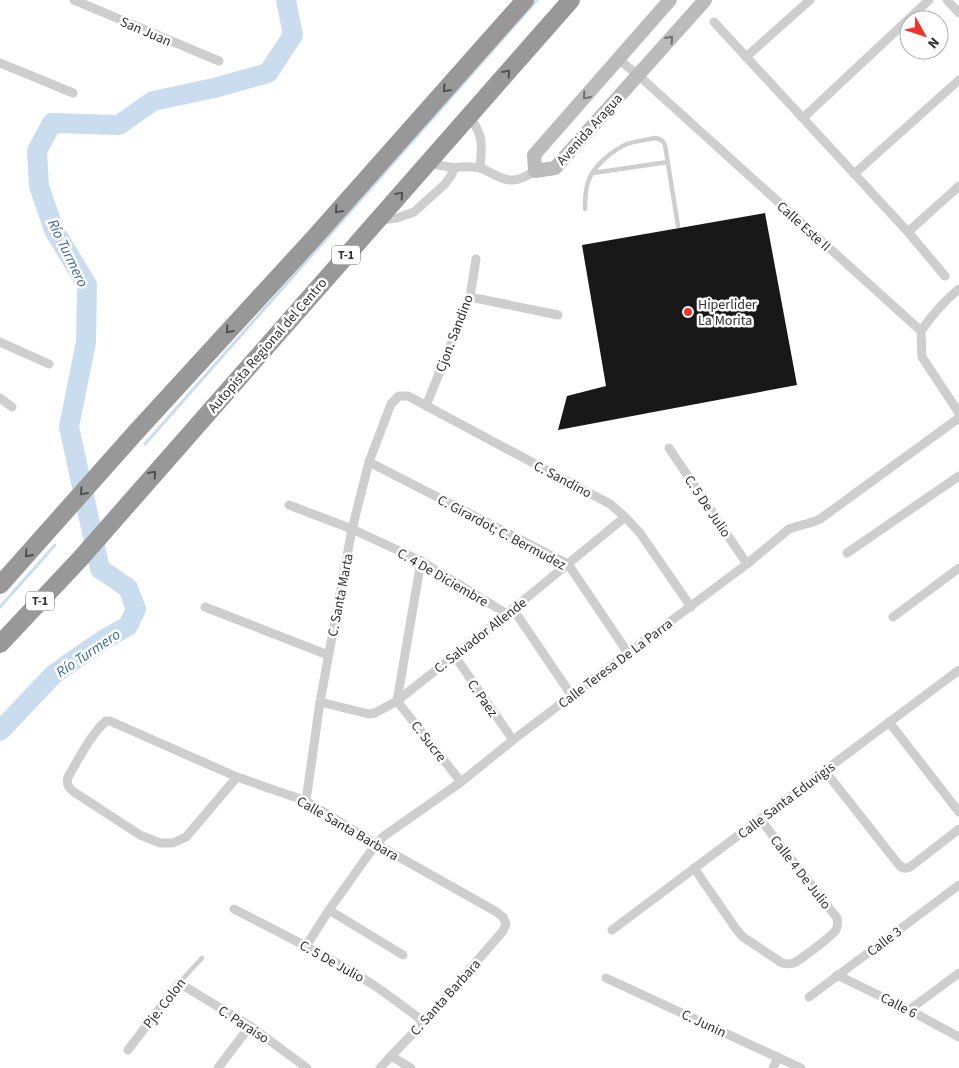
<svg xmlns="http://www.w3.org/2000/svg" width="959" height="1068" viewBox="0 0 959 1068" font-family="'Source Sans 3',sans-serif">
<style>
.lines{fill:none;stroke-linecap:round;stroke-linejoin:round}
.stream{stroke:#caddef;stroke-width:3}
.river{stroke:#caddef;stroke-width:20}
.building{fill:#181818}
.lane{stroke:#cecece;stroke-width:4.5}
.street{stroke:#cecece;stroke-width:9}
.secondary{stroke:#bbb;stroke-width:14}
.highway{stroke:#989898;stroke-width:18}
.oneway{stroke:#6f6f6f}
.oneway2{stroke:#505050}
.poi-dot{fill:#f0322c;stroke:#fff;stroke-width:2}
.labels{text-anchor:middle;stroke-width:5;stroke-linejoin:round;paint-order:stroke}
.shield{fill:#fff;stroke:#6f6f6f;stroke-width:1}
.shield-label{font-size:12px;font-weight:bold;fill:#313131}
.street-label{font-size:14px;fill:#313131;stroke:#fff}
.poi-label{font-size:14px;fill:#313131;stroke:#fff;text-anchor:start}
.water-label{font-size:15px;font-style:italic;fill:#396a99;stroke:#fff}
</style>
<rect width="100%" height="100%" fill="#fff"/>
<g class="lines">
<g class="stream">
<path d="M145 444 537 0"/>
<path d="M0 607 55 545"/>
</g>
<path class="river" d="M0 731 54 674 103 640 128 626 136 609 128 588 100 569 69 427 86 342 87 285 54 230 39 186 37 151 52 123 119 125 153 101 214 88 268 73 293 35 286 0"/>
</g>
<path class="building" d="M765 213 797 385 558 430 567 396 606 386 582 245Z"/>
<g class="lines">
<g class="lane">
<path d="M593 173 668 162"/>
<path d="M585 209C585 200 585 191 588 182 593 166 613 150 627 144 636 141 646 140 655 138 660 139 663 140 665 145L678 226"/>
<path d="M179 983 202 958"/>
</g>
<g class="street">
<path d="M74 0 219 61"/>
<path d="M947 0 959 13"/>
<path d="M714 22 908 232 945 276"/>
<path d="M746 57 810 0"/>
<path d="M618 59 638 75 921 331 922 357 959 413"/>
<path d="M0 63 73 93"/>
<path d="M469 116C484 136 482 144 480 168"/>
<path d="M803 118 929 0"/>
<path d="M428 163 454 168"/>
<path d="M854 174 959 80"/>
<path d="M380 220 397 218 414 212 445 184 452 174 454 168C464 166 473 166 483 169 493 173 502 181 513 180 521 180 528 175 535 171"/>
<path d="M908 232 959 186"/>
<path d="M470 297 558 315"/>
<path d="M921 331C932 315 944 301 959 289"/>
<path d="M0 342 49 364"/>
<path d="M0 398 12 407"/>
<path d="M426 406 470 297 476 259"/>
<path d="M669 448 747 564"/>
<path d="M369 462 568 564 628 653"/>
<path d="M289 505 352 529 421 561 507 614"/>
<path d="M847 553 959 476"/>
<path d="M205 607 328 655"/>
<path d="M513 609 572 696"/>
<path d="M893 617 959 568"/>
<path d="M454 655 513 740"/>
<path d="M397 701 421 561"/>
<path d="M397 701 461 782"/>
<path d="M320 702 369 714 375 713 397 701 513 609 625 517"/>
<path d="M889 722 959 812"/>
<path d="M825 771 899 865C902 868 906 869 910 867L959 829"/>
<path d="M237 777 186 837 173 843H160L140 835 74 792C68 787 66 784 68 777 78 760 91 734 106 721H110L237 777 306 801 376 844 495 911 503 917 506 924 503 931 424 1022 391 1056 380 1068"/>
<path d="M306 801 320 702 352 529 369 462 391 404 399 396H408L610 504 625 517 640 533 691 607"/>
<path d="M694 868 736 929 743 937 782 963C786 964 790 964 794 963 800 960 832 936 836 930 838 926 838 923 837 918L760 819"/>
<path d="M234 909C280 933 328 956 372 984 390 996 407 1009 424 1022"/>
<path d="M329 910 403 955"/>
<path d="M612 930 959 670"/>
<path d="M306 946 329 910 376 844 384 836 461 782 513 740 628 653 747 564 789 529C800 525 810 524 820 519L959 418"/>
<path d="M837 975 909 1010 959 1037"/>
<path d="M606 978 801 1068"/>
<path d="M809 997 959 885"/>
<path d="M909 1010 959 973"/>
<path d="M128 1050 179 983 250 1026 307 1068"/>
<path d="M391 1056 411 1068"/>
<path d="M218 1068 250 1026"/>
<path d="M773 1068 778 1057"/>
</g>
<path class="secondary" d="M670 0 534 155 535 171 555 168 705 0"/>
<g class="highway">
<path d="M0 585 136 432 313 239 525 0"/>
<path d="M0 644 80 559 571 0"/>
</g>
</g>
<defs><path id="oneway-chevron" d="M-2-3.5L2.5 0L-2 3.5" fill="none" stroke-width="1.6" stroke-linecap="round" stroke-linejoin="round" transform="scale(1.25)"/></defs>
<g class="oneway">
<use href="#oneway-chevron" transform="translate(670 39) rotate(-48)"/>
<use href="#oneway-chevron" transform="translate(586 96) rotate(131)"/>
</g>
<g class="oneway2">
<use href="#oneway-chevron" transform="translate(507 73) rotate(-49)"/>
<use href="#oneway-chevron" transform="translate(446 89) rotate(132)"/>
<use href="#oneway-chevron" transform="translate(400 195) rotate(-49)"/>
<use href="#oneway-chevron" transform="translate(338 210) rotate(132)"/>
<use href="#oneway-chevron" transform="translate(229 330) rotate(132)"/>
<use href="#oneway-chevron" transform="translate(153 474) rotate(-49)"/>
<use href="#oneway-chevron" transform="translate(83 492) rotate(132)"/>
<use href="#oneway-chevron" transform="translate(28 554) rotate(132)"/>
</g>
<circle class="poi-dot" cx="688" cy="312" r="5"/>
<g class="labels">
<g class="shield">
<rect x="332" y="245.5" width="28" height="19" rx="4"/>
<rect x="26" y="591.5" width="28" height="19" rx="4"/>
</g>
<g class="shield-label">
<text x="346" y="259">T-1</text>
<text x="40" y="605">T-1</text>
</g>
<g class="street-label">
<text transform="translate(146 31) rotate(23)" y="5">San Juan</text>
<text transform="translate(589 129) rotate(-48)" y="5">Avenida Aragua</text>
<text transform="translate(804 226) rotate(42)" y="5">Calle Este II</text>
<text transform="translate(454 333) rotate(-69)" y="5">Cjon. Sandino</text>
<text transform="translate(267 345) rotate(-49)" y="5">Autopista Regional del Centro</text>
<text transform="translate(563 479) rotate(28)" y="5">C. Sandino</text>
<text transform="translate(708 506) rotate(56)" y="5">C. 5 De Julio</text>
<text transform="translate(502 532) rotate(28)" y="5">C. Girardot; C. Bermudez</text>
<text transform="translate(443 577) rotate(30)" y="5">C. 4 De Diciembre</text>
<text transform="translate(340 595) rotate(-79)" y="5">C. Santa Marta</text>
<text transform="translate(480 635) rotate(-38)" y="5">C. Salvador Allende</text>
<text transform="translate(615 663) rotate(-37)" y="5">Calle Teresa De La Parra</text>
<text transform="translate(483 698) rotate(55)" y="5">C. Paez</text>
<text transform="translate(429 741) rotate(52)" y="5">C. Sucre</text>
<text transform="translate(786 800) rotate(-37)" y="5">Calle Santa Eduvigis</text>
<text transform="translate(348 828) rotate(30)" y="5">Calle Santa Barbara</text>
<text transform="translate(801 872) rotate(52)" y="5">Calle 4 De Julio</text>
<text transform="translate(884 941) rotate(-37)" y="5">Calle 3</text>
<text transform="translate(332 961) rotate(29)" y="5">C. 5 De Julio</text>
<text transform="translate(445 997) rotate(-48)" y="5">C. Santa Barbara</text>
<text transform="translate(164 1003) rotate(-52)" y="5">Pje. Colon</text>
<text transform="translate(899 1005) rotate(27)" y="5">Calle 6</text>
<text transform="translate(704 1023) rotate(25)" y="5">C. Junin</text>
<text transform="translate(244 1024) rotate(33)" y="5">C. Paraiso</text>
</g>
<g class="poi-label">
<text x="698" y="309">Hiperlider<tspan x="698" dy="16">La Morita</tspan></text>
</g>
<g class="water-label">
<text transform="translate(68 253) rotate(64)" y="5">Río Turmero</text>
<text transform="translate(88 653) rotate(-34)" y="5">Río Turmero</text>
</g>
</g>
<g transform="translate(924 35) rotate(130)"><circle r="24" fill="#ffffff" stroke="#adadad"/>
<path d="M0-4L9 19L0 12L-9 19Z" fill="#f0322c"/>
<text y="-8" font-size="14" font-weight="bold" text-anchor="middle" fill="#313131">N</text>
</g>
</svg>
